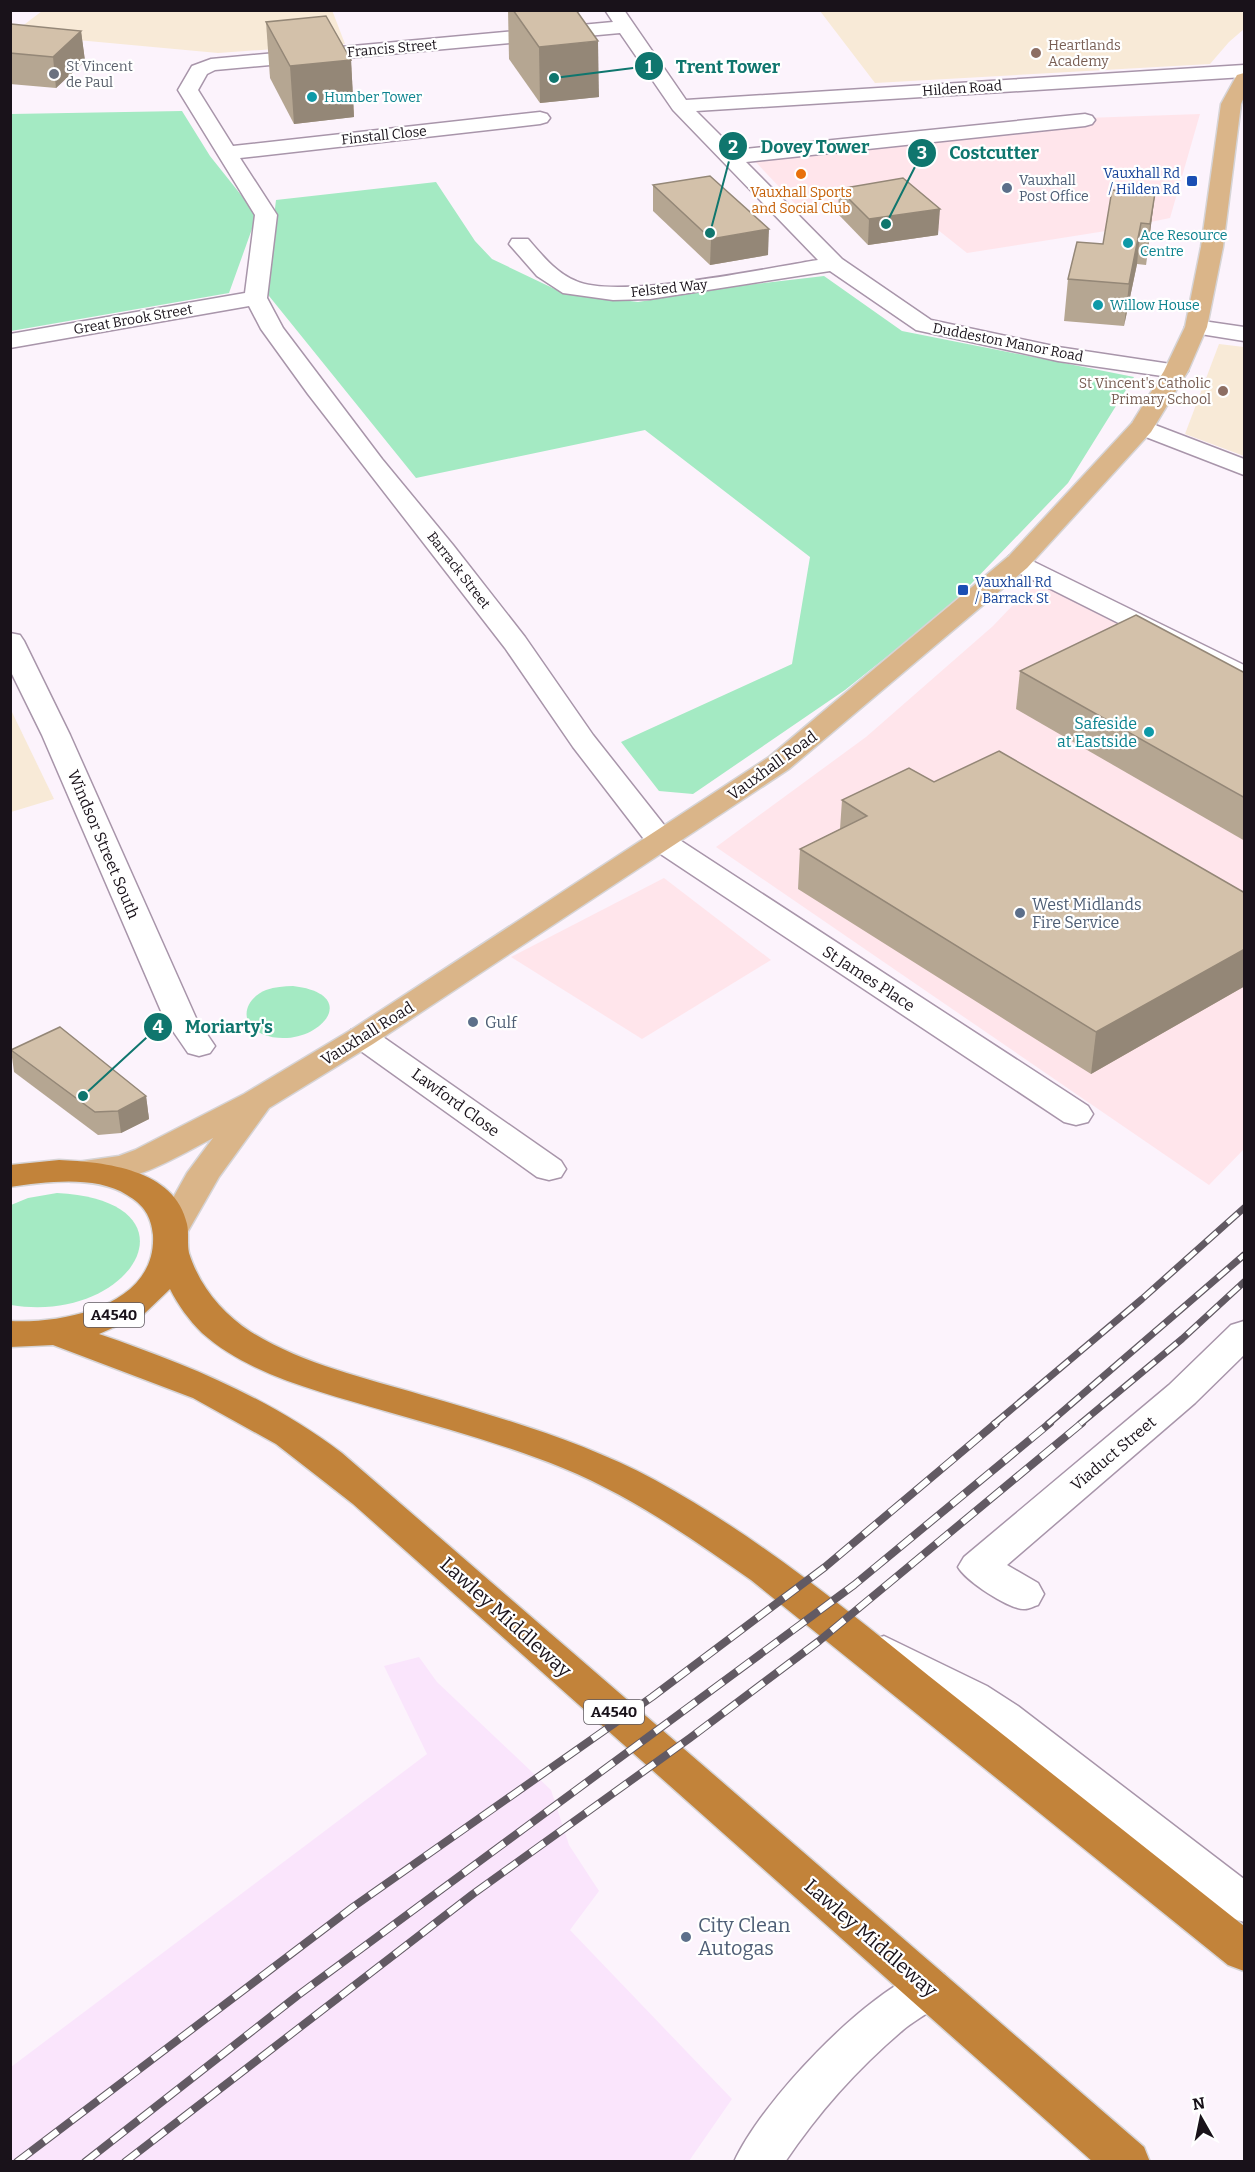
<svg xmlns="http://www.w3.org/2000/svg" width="1255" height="2172" viewBox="0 0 1255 2172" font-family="Bitter,serif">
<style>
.commercial{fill:#ffe5eb}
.built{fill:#fae5fc}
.education{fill:#f8ead7}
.green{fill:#a4eac3}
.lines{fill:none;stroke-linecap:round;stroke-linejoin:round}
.minor-casing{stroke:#a895aa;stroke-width:3}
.major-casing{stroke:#d6d4d6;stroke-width:3}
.highway-casing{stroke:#d6d4d6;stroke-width:3}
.minor{fill:#fff;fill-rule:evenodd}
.major{fill:#dab589;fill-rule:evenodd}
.highway{fill:#c2833a;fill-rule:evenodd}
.rail-far1-casing{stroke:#625a63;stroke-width:7}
.rail-casing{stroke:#625a63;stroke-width:8}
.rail-far1{stroke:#fff;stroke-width:4.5;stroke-dasharray:14;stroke-linecap:butt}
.rail{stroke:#fff;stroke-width:6;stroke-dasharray:17;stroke-linecap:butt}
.wall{fill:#b5a692}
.shaded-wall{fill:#948777}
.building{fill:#d3c1aa;stroke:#948777;stroke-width:1.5}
.education-dot{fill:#8d6e63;stroke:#fff;stroke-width:2}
.worship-dot{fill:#6b7280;stroke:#fff;stroke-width:2}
.culture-dot{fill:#0f9aa8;stroke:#fff;stroke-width:2}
.food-dot{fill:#e8710a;stroke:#fff;stroke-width:2}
.transit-dot{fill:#1a4fb4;stroke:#fff;stroke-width:2}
.service-dot{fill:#5c6f8a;stroke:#fff;stroke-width:2}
.labels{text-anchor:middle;stroke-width:4.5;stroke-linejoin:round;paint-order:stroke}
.far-education-label{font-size:14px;fill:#785e54;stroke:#fff;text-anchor:start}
.far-street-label{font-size:14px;fill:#19121a;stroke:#fff}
.far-worship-label{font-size:14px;fill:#5b616d;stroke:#fff;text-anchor:start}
.far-culture-label{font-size:14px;fill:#0d838f;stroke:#fff;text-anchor:start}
.far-transit-label{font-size:14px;fill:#164399;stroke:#fff;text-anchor:end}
.far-service-label{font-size:14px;fill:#4e5e75;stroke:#fff;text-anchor:start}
.far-food-label{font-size:14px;fill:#c56008;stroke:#fff}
.shield{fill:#fff;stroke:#5e595f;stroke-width:1.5}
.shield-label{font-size:15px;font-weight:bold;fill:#19121a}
.culture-label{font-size:16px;fill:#0d838f;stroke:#fff;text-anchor:end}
.street-label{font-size:16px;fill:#19121a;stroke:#fff}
.service-label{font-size:16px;fill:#4e5e75;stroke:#fff;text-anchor:start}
.near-street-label{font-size:20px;fill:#19121a;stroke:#fff}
.near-service-label{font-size:20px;fill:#4e5e75;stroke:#fff;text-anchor:start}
.leader{fill:none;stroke:#0f766e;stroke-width:2}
.callout-dot{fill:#0f766e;stroke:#fff;stroke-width:2}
.mark-label{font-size:18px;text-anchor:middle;font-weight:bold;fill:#fff}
.callout-label{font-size:18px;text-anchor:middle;font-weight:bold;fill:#0f766e;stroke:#fff;stroke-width:4.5;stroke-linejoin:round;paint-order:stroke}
</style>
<rect width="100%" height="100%" fill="#fcf3fc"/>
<g class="commercial">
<path d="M1200 114 1170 218 1112 230 967 253 894 195 802 211 750 156 1057 119Z"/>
<path d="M1035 582 1244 688V1149L1209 1185 716 847 866 737 993 626Z"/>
<path d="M664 878 771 960 642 1039 511 957Z"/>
</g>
<path class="built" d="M419 1657 437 1682 551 1790 569 1845 599 1891 570 1930 732 2099 689 2161H11V2067L427 1754 384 1666Z"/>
<g class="education">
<path d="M332 10 345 44 218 53 12 34 42 11Z"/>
<path d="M1244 10V29L1229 42 1210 64 875 83 820 11Z"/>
<path d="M1219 344 1244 347V456L1185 434Z"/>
<path d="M10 708 54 799 11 812H10Z"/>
</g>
<g class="green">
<path d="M182 111 210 156 257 215 229 293 11 331V114Z"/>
<path d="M436 182 475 241 492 259 561 292 638 302 738 286 824 276 902 331 1134 377 1068 483 948 608 845 690 693 794 659 791 621 742 792 664 810 557 645 430 416 478 265 291 276 200Z"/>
<path d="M293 986C369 995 311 1054 262 1034 238 1023 244 999 266 990 275 987 284 986 293 986Z"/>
<path d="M57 1193C205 1201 133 1325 11 1305V1205L28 1198Z"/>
</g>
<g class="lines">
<defs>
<g id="minor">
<path d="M605 10H624L686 100 1244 65V77L696 111 735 150 1085 114 1092 116 1095 120 1092 124 1085 126 746 162 842 259 931 320 1058 347 1184 366 1188 371 1184 376 1176 378 1058 361 916 330 830 271 650 299 613 300 563 293 537 276 509 244 512 239H528C542 255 556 273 576 281 618 300 767 268 818 260L673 110 620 33 215 70 207 74 198 90 233 146 540 112 547 114 550 118 547 122 540 124 240 158 277 215 267 298 283 328 382 459 453 545 525 637 593 735 672 835 1088 1106 1093 1114 1088 1122 1076 1125 1064 1122 650 847 573 747 505 648 308 394 261 329 249 306 10 348V334L245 293 255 215 178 90 192 66 211 59 613 22Z"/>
<path d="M1196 320 1244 327V341L1188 332 1185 327 1188 322Z"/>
<path d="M1142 420 1244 459V475L1133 432 1130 427 1133 422Z"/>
<path d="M1018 554 1244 665V683L1234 681 1009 568 1005 562 1009 556Z"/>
<path d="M10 633 20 635 24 641 70 735 196 1018 215 1046 210 1053 199 1056 188 1053 164 1018 42 735 10 670Z"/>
<path d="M362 1027 373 1030 561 1161 566 1169 561 1177 549 1180 537 1177 351 1044 346 1037 351 1030Z"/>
<path d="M1244 1321V1355L1195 1403 1007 1565 1038 1583 1044 1594 1038 1605C1034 1606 1029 1609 1025 1609 1009 1610 965 1580 958 1567L964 1557 1169 1385 1231 1325Z"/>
<path d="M884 1636 987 1686 1018 1706 1244 1879V1922L1228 1917 988 1730 957 1708 870 1663 864 1652 870 1641Z"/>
<path d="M928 1969 944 1974 951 1988C940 2009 920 2016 903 2030 858 2068 818 2113 785 2162H734C761 2102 866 1991 928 1969Z"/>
</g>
<path id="major" d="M1244 73V97L1241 104 1223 247 1207 327 1188 371 1151 432 1027 568 789 769 373 1044 269 1108 219 1177 183 1240 171 1244 159 1240 154 1232 187 1173 213 1138C172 1159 125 1191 77 1178L72 1170 77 1162 119 1156 135 1150 244 1094 351 1030 769 757 1009 556 1132 423 1164 371 1185 327 1201 247 1221 104 1237 75Z"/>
<path id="highway" d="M59 1160C105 1162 175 1169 187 1224 189 1233 187 1244 189 1253 200 1287 222 1313 251 1332 302 1364 365 1378 422 1395 502 1418 582 1441 655 1480 754 1534 842 1606 929 1676 1034 1759 1139 1843 1244 1926V1971L1228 1965 751 1580C691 1538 631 1496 563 1468 506 1445 445 1428 385 1411 325 1393 250 1376 202 1333 189 1320 178 1305 170 1289L144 1314 99 1334C186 1364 268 1397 342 1453L1144 2147 1150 2162H1093L353 1504 276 1444 193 1398 53 1345 10 1347V1321C65 1324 157 1305 153 1235 151 1216 144 1205 127 1195 95 1175 46 1182 10 1187V1165Z"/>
</defs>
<use href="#minor" class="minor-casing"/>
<use href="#major" class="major-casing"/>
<use href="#highway" class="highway-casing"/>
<use href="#minor" class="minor"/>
<use href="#major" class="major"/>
<use href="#highway" class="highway"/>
<defs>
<g id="rail-far1">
<path d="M994 1424 1142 1299 1244 1208"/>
<path d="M1048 1424 1244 1255"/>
<path d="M1080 1424 1182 1339 1244 1282"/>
</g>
<g id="rail">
<path d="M17 2162 353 1907 652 1697 825 1567 996 1423"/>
<path d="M85 2162 297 1996 854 1585 1050 1423"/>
<path d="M125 2162 473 1894 690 1738 819 1641 1082 1423"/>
</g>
</defs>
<use href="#rail-far1" class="rail-far1-casing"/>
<use href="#rail" class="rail-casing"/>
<use href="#rail-far1" class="rail-far1"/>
<use href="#rail" class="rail"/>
</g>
<g class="wall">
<path d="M508 10H576L599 97 540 103 509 59Z"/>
<path d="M266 22 351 60 354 117 294 124 270 78Z"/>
<path d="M10 25 81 31 85 61 56 88 10 84Z"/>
<path d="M653 185 768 255 710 265 653 211Z"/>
<path d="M839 189 938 235 868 245 838 214Z"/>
<path d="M1155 193 1146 265 1137 264 1124 326 1064 321 1068 279Z"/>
<path d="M1020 671 1245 673V841L1016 709Z"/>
<path d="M934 782 1245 893V986L1091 1074 798 889 800 849 840 829 842 800Z"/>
<path d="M11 1050 146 1096 149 1119 121 1133 98 1135 14 1072Z"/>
</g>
<g class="shaded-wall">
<path d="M81 31 85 61 56 88 53 57Z"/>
<path d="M598 41 599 97 540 103 539 47Z"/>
<path d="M351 60 354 117 294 124 290 66Z"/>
<path d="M1155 193 1146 265 1150 224Z"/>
<path d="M940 209 938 235 868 245 869 219Z"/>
<path d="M1141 223 1137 264 1124 326 1129 284Z"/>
<path d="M769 229 768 255 710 265 711 239Z"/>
<path d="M1245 949V986L1091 1074 1096 1032Z"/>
<path d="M146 1096 149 1119 121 1133 118 1111Z"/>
</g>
<g class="building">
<path d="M513 10H576L598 41 539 47Z"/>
<path d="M326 16 351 60 290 66 266 22Z"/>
<path d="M11 24 81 31 53 57 10 53Z"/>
<path d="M710 176 769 229 711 239 653 185Z"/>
<path d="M903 178 940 209 869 219 839 189Z"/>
<path d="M1112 190 1155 193 1150 224 1141 223 1129 284 1068 279 1077 242 1103 244Z"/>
<path d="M1136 615 1245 673V798L1020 671Z"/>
<path d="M999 751 1245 893V949L1096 1032 800 849 867 816 842 800 909 768 934 782Z"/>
<path d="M60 1027 146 1096 118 1111 95 1112 11 1050Z"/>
</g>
<g class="education-dot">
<circle cx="1036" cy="53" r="6"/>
<circle cx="1223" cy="391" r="6"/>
</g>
<circle class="worship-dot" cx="54" cy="74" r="6"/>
<g class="culture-dot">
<circle cx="312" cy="97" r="6"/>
<circle cx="1128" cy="243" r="6"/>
<circle cx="1098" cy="305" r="6"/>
<circle cx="1149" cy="732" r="6"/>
</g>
<circle class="food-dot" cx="801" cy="174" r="6"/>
<g class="transit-dot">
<rect x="1186" y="175" width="12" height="12" rx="3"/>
<rect x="957" y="584" width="12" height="12" rx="3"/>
</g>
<g class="service-dot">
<circle cx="1007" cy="188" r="6"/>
<circle cx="1020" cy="913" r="6"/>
<circle cx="473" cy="1022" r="6"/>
<circle cx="686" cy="1937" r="6"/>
</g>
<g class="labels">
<g class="far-education-label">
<text x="1048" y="50">Heartlands<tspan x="1048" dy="16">Academy</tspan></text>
<text x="1211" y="388" text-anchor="end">St Vincent's Catholic<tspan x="1211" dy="16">Primary School</tspan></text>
</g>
<g class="far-street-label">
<text transform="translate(392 48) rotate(-5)" y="5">Francis Street</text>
<text transform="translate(962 88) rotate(-4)" y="5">Hilden Road</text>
<text transform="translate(384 135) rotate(-6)" y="5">Finstall Close</text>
<text transform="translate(669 288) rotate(-6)" y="5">Felsted Way</text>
<text transform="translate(133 319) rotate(-10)" y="5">Great Brook Street</text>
<text transform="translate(1008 342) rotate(11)" y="5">Duddeston Manor Road</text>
<text transform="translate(459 570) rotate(52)" y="5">Barrack Street</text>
</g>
<g class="far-worship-label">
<text x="66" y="71">St Vincent<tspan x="66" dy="16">de Paul</tspan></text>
</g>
<g class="far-culture-label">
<text x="324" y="102">Humber Tower</text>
<text x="1140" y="240">Ace Resource<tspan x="1140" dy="16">Centre</tspan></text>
<text x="1110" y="310">Willow House</text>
</g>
<g class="far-transit-label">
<text x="1180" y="178">Vauxhall Rd<tspan x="1180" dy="16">/ Hilden Rd</tspan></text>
<text x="975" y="587" text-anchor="start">Vauxhall Rd<tspan x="975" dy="16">/ Barrack St</tspan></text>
</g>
<g class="far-service-label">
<text x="1019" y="185">Vauxhall<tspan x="1019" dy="16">Post Office</tspan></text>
</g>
<g class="far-food-label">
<text x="801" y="197">Vauxhall Sports<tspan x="801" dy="16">and Social Club</tspan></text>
</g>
<g class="shield">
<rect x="84" y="1303" width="60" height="24" rx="4.5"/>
<rect x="584" y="1700" width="60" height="24" rx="4.5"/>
</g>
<g class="shield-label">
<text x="114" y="1320">A4540</text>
<text x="614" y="1717">A4540</text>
</g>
<g class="culture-label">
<text x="1137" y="729">Safeside<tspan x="1137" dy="18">at Eastside</tspan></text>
</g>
<g class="street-label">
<text transform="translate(772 765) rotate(-36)" y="6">Vauxhall Road</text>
<text transform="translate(104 844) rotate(67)" y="6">Windsor Street South</text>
<text transform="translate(869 978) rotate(33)" y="6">St James Place</text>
<text transform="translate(367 1033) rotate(-32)" y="6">Vauxhall Road</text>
<text transform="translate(456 1102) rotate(36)" y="6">Lawford Close</text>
<text transform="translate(1113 1453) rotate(-40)" y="6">Viaduct Street</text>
</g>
<g class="service-label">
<text x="1032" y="910">West Midlands<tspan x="1032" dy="18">Fire Service</tspan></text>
<text x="485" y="1028">Gulf</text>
</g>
<g class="near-street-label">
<text transform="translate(506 1617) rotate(42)" y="7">Lawley Middleway</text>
<text transform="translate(871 1938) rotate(41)" y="7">Lawley Middleway</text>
</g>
<g class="near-service-label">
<text x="698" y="1932">City Clean<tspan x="698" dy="23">Autogas</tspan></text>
</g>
</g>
<path class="leader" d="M554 78L649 66M710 233L733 146M886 224L922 153M83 1096L158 1027"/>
<g class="callout-dot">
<circle cx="554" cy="78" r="6"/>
<circle cx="710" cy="233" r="6"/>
<circle cx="886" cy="224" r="6"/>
<circle cx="83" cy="1096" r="6"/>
<circle cx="649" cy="66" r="15"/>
<circle cx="733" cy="146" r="15"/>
<circle cx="922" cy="153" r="15"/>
<circle cx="158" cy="1027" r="15"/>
</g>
<g class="mark-label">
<text x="649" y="73">1</text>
<text x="733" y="153">2</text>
<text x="922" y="159">3</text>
<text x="158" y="1033">4</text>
</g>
<g class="callout-label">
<text x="728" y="73">Trent Tower</text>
<text x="815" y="153">Dovey Tower</text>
<text x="994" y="159">Costcutter</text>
<text x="229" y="1033">Moriarty's</text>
</g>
<rect width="1255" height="2172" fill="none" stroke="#19121a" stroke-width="24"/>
<g transform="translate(1201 2118) rotate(351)" stroke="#ffffff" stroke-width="4.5" paint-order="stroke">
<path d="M0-4.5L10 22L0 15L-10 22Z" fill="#19121a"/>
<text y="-9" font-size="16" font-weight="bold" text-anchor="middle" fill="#19121a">N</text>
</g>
</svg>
